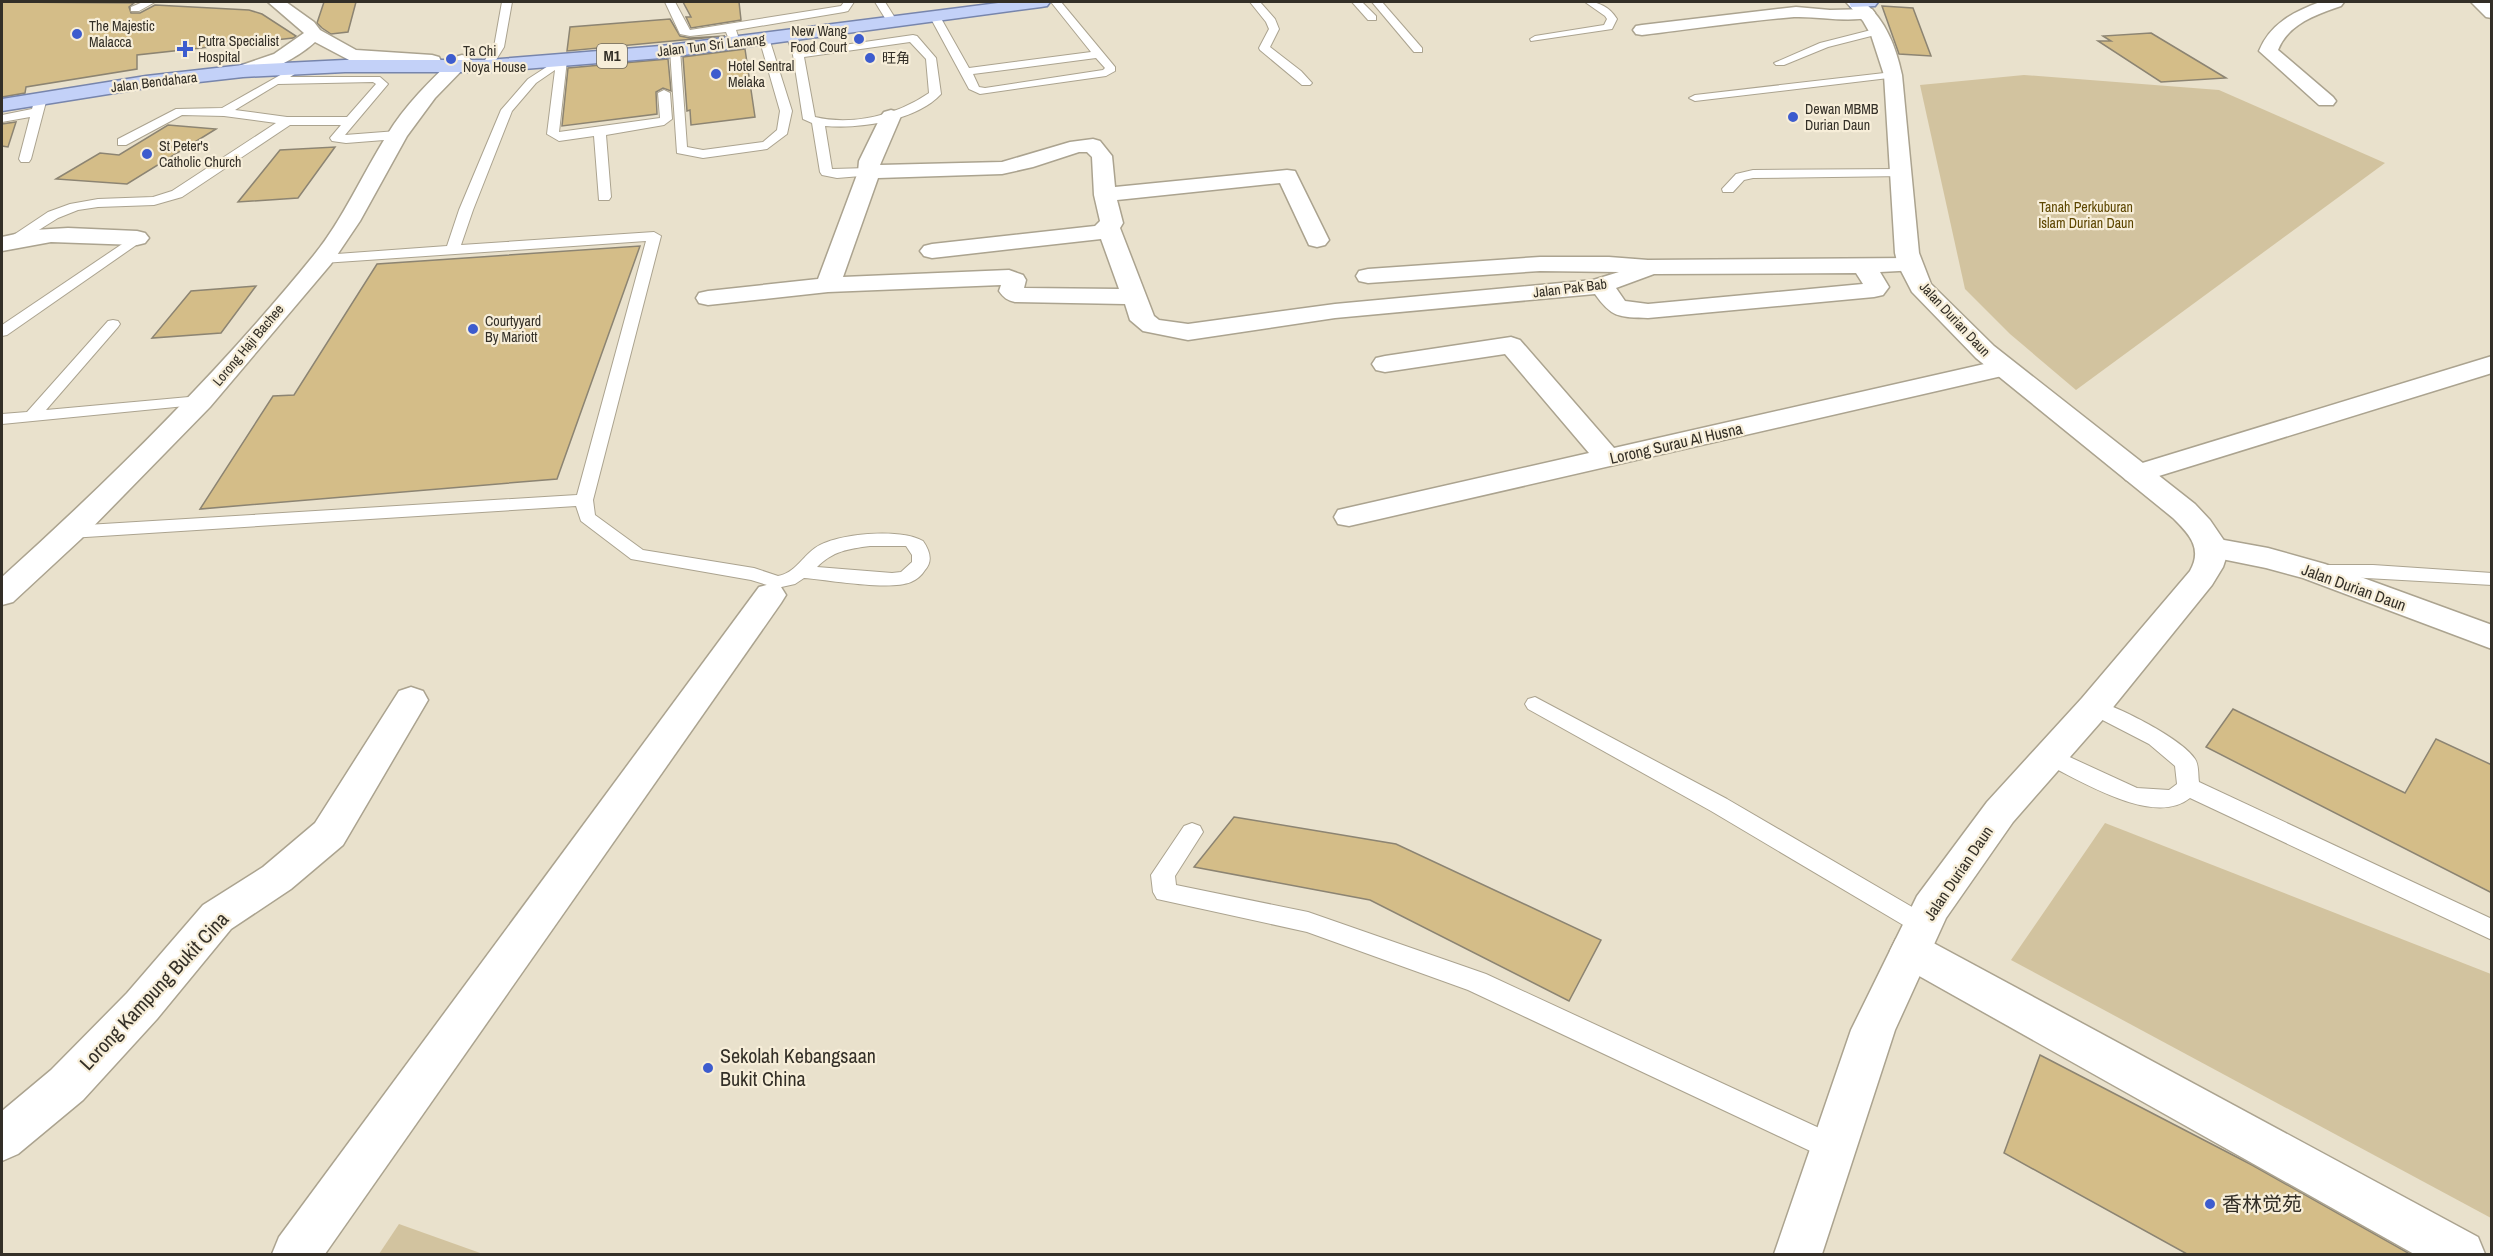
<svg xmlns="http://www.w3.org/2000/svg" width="2493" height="1256" viewBox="0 0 2493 1256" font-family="'Archivo Narrow','Noto Sans SC',sans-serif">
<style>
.green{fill:#d2c39f}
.building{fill:#d4bd88;stroke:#8c8472;stroke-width:1.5}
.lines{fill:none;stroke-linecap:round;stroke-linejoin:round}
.service-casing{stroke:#aba38f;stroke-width:2}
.minor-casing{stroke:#aba38f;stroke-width:3}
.tertiary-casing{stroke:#aba38f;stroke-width:3}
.primary-casing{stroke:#7785ac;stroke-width:3}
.service{fill:#fff;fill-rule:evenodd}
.minor{fill:#fff;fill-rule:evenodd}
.tertiary{fill:#fff;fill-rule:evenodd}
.primary{fill:#c3d1f8;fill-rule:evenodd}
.poi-dot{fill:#3d5cce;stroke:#f7eed9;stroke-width:2}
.labels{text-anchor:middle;stroke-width:4.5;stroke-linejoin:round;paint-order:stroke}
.far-poi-label{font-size:14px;fill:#332f27;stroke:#f7eed9;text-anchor:start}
.far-street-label{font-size:14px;fill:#332f27;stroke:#f7eed9}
.far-park-label{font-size:14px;fill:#5d4600;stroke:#f7eed9}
.shield{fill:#f7eed9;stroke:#6e685c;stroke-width:1.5}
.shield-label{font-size:15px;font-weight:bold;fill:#332f27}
.street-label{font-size:16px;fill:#332f27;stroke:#f7eed9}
.near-street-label{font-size:20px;fill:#332f27;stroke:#f7eed9}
.near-poi-label{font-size:20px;fill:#332f27;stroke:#f7eed9;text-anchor:start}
</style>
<rect width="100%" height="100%" fill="#e9e1cc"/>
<g class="green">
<path d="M2024 75 2219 90 2385 163 2076 390 2010 334 1965 289 1920 85Z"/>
<path d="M2105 823 2491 974V1218L2011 960Z"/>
<path d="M399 1224 483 1254H379Z"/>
</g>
<g class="building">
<path d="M2 2 134 3 129 7 131 13H140L155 5 249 10 262 14 296 36 293 38 137 55V69L26 87 25 93 2 97Z"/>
<path d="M324 2H356L348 32 331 34 322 28 317 23Z"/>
<path d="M683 2H739L741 20 691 28 686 17H691Z"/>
<path d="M1882 6 1913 8 1931 56 1899 54Z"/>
<path d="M670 19 680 36 690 38 725 36 567 51 570 27Z"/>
<path d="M2151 33 2226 78 2161 82 2098 41H2111L2103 36Z"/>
<path d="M745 49 755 117 691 125 690 110 687 111 683 57Z"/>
<path d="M668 59 671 91 663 88 656 92 657 114 562 126 568 68Z"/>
<path d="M16 122 8 147 2 146V124Z"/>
<path d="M168 125 216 129 127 184 56 179 100 153 119 155Z"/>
<path d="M335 147 298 198 238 202 280 150Z"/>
<path d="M640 246 557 479 200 509 273 396 294 395 377 264Z"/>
<path d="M256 286 221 333 152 338 191 291Z"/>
<path d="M2233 709 2405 793 2436 739 2492 765V893L2206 747Z"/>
<path d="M1234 817 1396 844 1601 940 1569 1001 1370 900 1194 867Z"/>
<path d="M2040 1055 2252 1165 2410 1254H2187L2004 1153Z"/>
</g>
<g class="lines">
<defs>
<g id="service">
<path d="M143 2H155L139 11H131V7Z"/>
<path d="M502 2H512L504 47 491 68H483L481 66 494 47Z"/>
<path d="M665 2H675L690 30 841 6 844 2H854L848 11 844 12 736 30 740 42 735 45 730 42 726 32 690 36 680 34Z"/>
<path d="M875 2H885L897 21 896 23H888Z"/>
<path d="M1051 2H1061L1115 67V71L1106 76 980 94 969 89 929 15 938 13 969 68 1091 52ZM1096 58 1105 68 1103 70 985 88 979 87 973 74Z"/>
<path d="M1250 2H1260L1275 19 1279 29 1270 47 1301 71 1312 83 1310 85H1302L1260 50 1259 48 1269 29 1266 22Z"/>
<path d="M1352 2H1362L1376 16V20H1368Z"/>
<path d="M1372 2H1382L1422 48V52H1414Z"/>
<path d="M1585 2C1598 1 1610 7 1617 19L1612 29 1531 41 1530 39 1535 36 1604 25 1607 19 1605 16Z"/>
<path d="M1879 28 1883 29V33L1828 47 1784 65H1776L1774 63 1820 43Z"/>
<path d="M791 31 796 34 802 51 913 35 917 36 936 58 941 94C916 121 859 129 825 126L832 169 869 168 873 169 875 172 873 175 837 178 822 175 820 172 812 123 803 119 793 55 786 34ZM910 42 926 59 929 93C897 115 853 126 815 117L804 57Z"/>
<path d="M764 35 769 38 792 111 787 134 767 149 703 158 677 153 670 50 675 47 680 50 687 147 703 150 763 142 777 130 780 111 759 38Z"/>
<path d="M562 57 567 60 559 132 660 118 658 93 664 90 670 93 672 119 664 125 606 135 611 197 609 200H599L594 136 559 141 547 134 555 70 536 83 512 111 473 210 461 245 654 232 661 236 593 500 595 515 643 550 754 568 778 576C795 573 802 557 815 548 836 533 901 528 923 541 930 551 933 561 925 570 922 575 916 580 911 582 890 591 829 580 804 578L795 584 777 588 751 580 631 559 581 521 576 506 70 538 64 536 61 532 64 528 70 526 577 495 646 241 323 263 316 259 323 255 447 246 459 210 501 110 528 79ZM870 546H906L912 555V562L901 572 892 573 817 567C833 551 848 549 870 546Z"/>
<path d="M298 65 304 68 290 77H380L388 84 345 135 397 131 403 135 397 139 346 143 332 141 330 138 341 125H290L182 197 154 205 98 207 78 210 58 218 18 243 13 244 6 240 48 212 70 204 98 199 153 197 172 191 276 123 224 116 182 115 126 145H118V139L176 109 222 108ZM373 82 376 84 347 117H287L235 110 278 84Z"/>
<path d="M1893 72 1899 75 1897 77 1695 101 1689 98 1695 95Z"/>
<path d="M41 95 47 98 31 159 29 162H21L19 159 30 117 2 122V115L32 109 35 98Z"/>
<path d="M1902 169 1906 170 1908 173 1906 176 1753 178 1744 180 1733 192H1723L1722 189 1736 174 1753 170Z"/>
<path d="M137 234 144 238 142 241 7 335 2 336V325Z"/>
<path d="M113 320 118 321 120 324 118 327 46 410 200 396 206 398 208 401 206 404 2 424V414L27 412 108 321Z"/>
<path d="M2319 565H2373L2492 573V585L2312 575 2310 571 2312 567Z"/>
<path d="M1535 697 1727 799 1931 918 1935 925 1931 932 1923 935 1915 932 1711 811 1528 709 1525 704 1528 699Z"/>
<path d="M2094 700C2119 707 2181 738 2195 759 2199 765 2198 775 2199 782L2492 919V940L2190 798C2153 828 2079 779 2042 762L2039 756 2042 750 2050 748 2137 788 2169 790 2177 784 2175 766 2149 744 2087 712 2084 707 2087 702Z"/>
<path d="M1192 823 1200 826 1203 832 1175 876 1176 885 1308 912 1486 974 1843 1139 1847 1148 1843 1157 1833 1161 1823 1157 1468 990 1307 932 1157 899 1153 892 1151 875 1184 826Z"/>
</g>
<g id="minor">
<path d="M2320 2H2344L2341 6C2317 14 2288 24 2278 50L2333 97 2336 101 2333 105H2319L2259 51C2270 24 2293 12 2320 2Z"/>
<path d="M2471 2H2489L2492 4V18L2486 17Z"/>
<path d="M1796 7 1830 10 1872 9 1875 13 1872 17C1846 23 1820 16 1794 17 1743 21 1692 29 1642 35L1636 34 1633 30 1636 26 1642 25Z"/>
<path d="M462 55 469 57 471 61 435 98 407 136 360 221 331 264 210 407 81 539 13 602 2 605V577C113 477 220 371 314 255 343 219 362 175 387 135 405 105 430 81 455 57Z"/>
<path d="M891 110 898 112 901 116 880 165 1002 162 1070 142 1093 139 1100 141 1112 156 1115 187 1287 170 1295 171 1329 240 1325 245 1317 247 1309 245 1280 183 1117 200 1123 223 1120 228 1154 316 1159 320 1188 324 1335 304 1593 280 1619 272 1540 271 1368 283 1359 281 1356 276 1359 271 1368 269 1540 257H1609L1648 260 1910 258 1918 260 1922 265 1918 270 1880 272 1889 287 1883 295 1874 297 1648 318C1619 317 1612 318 1595 294L1335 318 1188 340 1143 331 1130 320 1125 304 1015 302C1007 300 1004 298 999 291L1001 285 828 292 708 305 699 303 696 298 699 293 708 291 818 279 858 172 859 161 881 116 884 112ZM1079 152H1087L1092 157 1094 195 1100 221 1095 226 932 244 924 246 920 251 924 256 932 258 1101 239 1119 289 1024 288 1026 280 1023 275 1009 270 843 277 878 178 1002 174 1033 167ZM1856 273 1863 284 1648 304 1625 301 1616 288 1654 274Z"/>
<path d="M68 228 137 231 145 233 149 238 145 243 137 245 51 242 2 251V237L34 230Z"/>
<path d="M1511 337 1520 340 1614 448 2002 360 2011 362 2015 368 2011 374 2002 376 1349 526 1338 524 1334 517 1338 510 1589 453 1505 354 1385 372 1376 370 1372 364 1376 358 1385 356Z"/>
<path d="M2492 356V373L2146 480 2136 483 2126 480 2121 474 2126 468Z"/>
<path d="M2213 538 2268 548 2325 564 2492 625V649L2303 578 2266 568 2202 555 2198 548 2202 541Z"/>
<path d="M770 584 781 587 786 595 781 603 325 1254H272L279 1237 759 587Z"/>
<path d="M411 687 423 691 428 700 343 845 291 889 231 929 157 1019 83 1100 18 1154 2 1161V1111L51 1070 127 993 203 905 263 867 315 823 399 691Z"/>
<path d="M1911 933 1926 939 2478 1237 2485 1254H2414L1896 963 1890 951 1896 939Z"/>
</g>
<g id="tertiary">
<path d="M268 2H286L314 22 320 30 356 50 432 55 439 57 441 61 439 65 432 67 367 64 351 61 315 42C299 57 258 80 236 75L234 71 236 67 274 54 304 33Z"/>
<path d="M1846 2H1864C1886 21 1896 47 1902 75L1919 253 1931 284 1994 346 2195 504 2210 520 2225 542 2226 558 2223 567 2212 585 2106 716 2013 822 1946 918 1895 1030 1822 1254H1774L1851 1030 1917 896 1987 802 2082 698 2190 571C2203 548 2189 534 2173 518L1976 358 1912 292 1898 265 1895 253 1884 75 1871 35 1863 21Z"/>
</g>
<g id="primary">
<path d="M1006 2H1050L1047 6 1041 7 661 58 487 72H345L243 77 146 88 2 111V99L146 76 243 65 345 60H487L661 46Z"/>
<path d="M1849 2H1878L1875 6 1851 7Z"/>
</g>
</defs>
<use href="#service" class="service-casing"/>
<use href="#minor" class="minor-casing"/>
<use href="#tertiary" class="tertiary-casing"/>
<use href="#primary" class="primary-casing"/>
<use href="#service" class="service"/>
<use href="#minor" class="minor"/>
<use href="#tertiary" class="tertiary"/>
<use href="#primary" class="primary"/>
</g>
<g class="poi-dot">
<circle cx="77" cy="34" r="6"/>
<circle cx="859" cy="39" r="6"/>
<path d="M182 40h6v6h6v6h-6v6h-6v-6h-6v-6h6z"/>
<circle cx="870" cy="58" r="6"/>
<circle cx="451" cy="59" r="6"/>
<circle cx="716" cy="74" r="6"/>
<circle cx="1793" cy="117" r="6"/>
<circle cx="147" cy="154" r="6"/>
<circle cx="473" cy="329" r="6"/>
<circle cx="708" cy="1068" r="6"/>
<circle cx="2210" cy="1204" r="6"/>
</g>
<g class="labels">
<g class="far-poi-label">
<text x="89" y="31">The Majestic<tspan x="89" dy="16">Malacca</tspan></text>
<text x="847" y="36" text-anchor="end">New Wang<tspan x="847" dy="16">Food Court</tspan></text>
<text x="198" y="46">Putra Specialist<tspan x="198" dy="16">Hospital</tspan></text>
<text x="463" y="56">Ta Chi<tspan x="463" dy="16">Noya House</tspan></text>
<text x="882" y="63">旺角</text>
<text x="728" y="71">Hotel Sentral<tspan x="728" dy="16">Melaka</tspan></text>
<text x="1805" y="114">Dewan MBMB<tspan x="1805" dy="16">Durian Daun</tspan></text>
<text x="159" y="151">St Peter's<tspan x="159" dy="16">Catholic Church</tspan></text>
<text x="485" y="326">Courtyyard<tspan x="485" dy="16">By Mariott</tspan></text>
</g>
<g class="far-street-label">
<text transform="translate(711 45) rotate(-7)" y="5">Jalan Tun Sri Lanang</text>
<text transform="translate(154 82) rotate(-7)" y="5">Jalan Bendahara</text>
<text transform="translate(1570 288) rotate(-7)" y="5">Jalan Pak Bab</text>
<text transform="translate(1955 319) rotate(47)" y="5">Jalan Durian Daun</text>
<text transform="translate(248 345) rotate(-50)" y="5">Lorong Haji Bachee</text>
</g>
<g class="far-park-label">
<text x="2086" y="212">Tanah Perkuburan<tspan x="2086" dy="16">Islam Durian Daun</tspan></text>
</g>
<rect class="shield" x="597" y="44" width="30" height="24" rx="4.5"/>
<g class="shield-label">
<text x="612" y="61">M1</text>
</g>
<g class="street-label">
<text transform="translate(1676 443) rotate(-13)" y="6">Lorong Surau Al Husna</text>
<text transform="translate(2354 587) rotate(20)" y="6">Jalan Durian Daun</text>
<text transform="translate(1958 873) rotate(-56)" y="6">Jalan Durian Daun</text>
</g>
<g class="near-street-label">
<text transform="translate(154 991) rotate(-47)" y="7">Lorong Kampung Bukit Cina</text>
</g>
<g class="near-poi-label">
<text x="720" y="1063">Sekolah Kebangsaan<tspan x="720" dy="23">Bukit China</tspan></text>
<text x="2222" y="1211">香林觉苑</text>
</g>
</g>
<rect width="2493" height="1256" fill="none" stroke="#332f27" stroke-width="6"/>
</svg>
